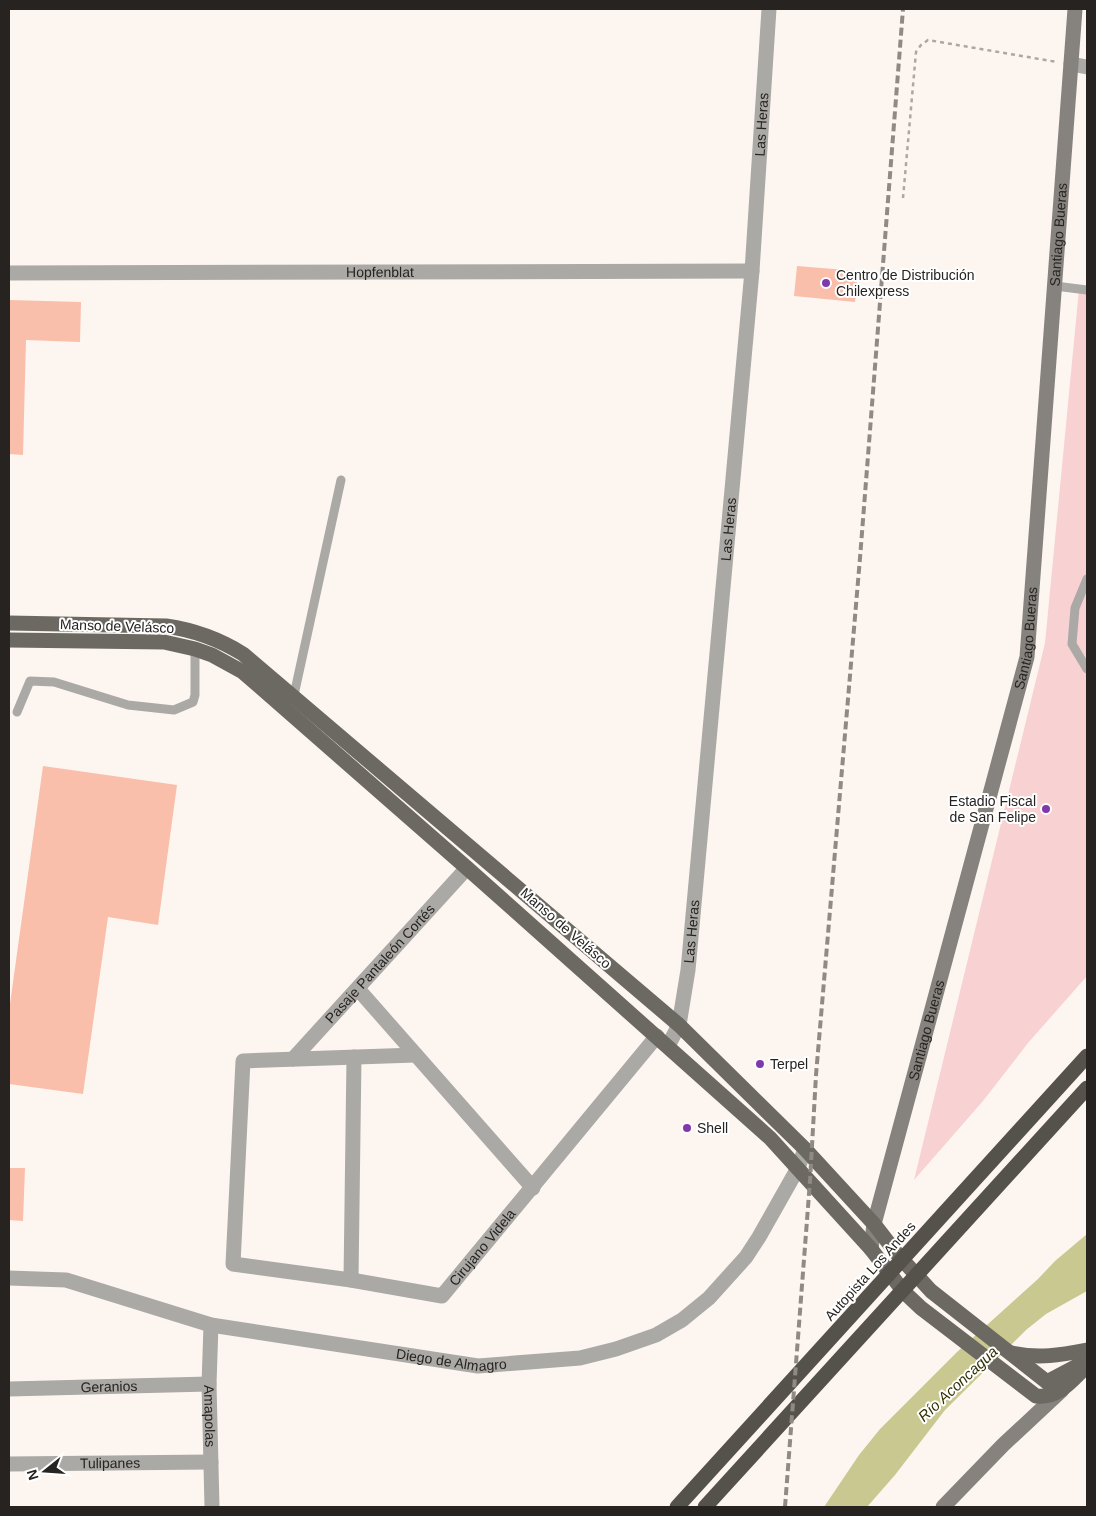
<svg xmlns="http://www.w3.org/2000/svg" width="1096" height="1516" viewBox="0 0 1096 1516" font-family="Helvetica,sans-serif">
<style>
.green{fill:#f8d2d2}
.water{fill:#c9c891}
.building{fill:#f9bfab}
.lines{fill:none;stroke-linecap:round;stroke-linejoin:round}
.path{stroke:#aca7a2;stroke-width:2.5;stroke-dasharray:4 4;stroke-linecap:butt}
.lane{stroke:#aba9a6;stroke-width:9}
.street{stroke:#aba9a6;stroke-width:15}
.secondary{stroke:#86837f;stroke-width:15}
.primary{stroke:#6c6963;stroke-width:15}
.highway{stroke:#55524b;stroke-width:15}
.rail{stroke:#8f8a86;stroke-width:4;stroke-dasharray:8 4;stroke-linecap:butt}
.poi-dot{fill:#8138ab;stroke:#fff;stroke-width:2}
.labels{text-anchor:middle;stroke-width:4;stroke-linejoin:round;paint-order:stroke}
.street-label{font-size:14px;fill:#262321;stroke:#fff}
.poi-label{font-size:14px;fill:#262321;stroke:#fff;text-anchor:start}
.water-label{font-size:15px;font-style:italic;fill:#323003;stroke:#fff}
</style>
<rect width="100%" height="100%" fill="#fdf6f0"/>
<path class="green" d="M1079 289H1087V976L1028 1043 983 1101 914 1180 1045 643Z"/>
<path class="water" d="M1087 1234V1291L1046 1314 1026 1330 945 1410 895 1475 867 1507H824L859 1455 880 1429 957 1352 1038 1279 1055 1261Z"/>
<g class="building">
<path d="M797 266 858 271 855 302 794 296Z"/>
<path d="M9 300 81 302 80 342 26 340 23 455 9 454Z"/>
<path d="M43 766 177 785 158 925 108 917 83 1094 9 1084V1011Z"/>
<path d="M9 1168H25L23 1221 9 1220Z"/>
</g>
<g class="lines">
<path class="path" d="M903 198 916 52 921 45 928 40 1057 62"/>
<g class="lane">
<path d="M1055 286 1087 290"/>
<path d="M1087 579 1075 608 1072 644 1087 669"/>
<path d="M294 695 341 480"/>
<path d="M17 712 30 681 54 682 128 705 174 710 193 702 195 695V649"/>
</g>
<g class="street">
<path d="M1071 64 1087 67"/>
<path id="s1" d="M9 273 752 271"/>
<path d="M358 989 533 1188"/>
<path id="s2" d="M668 1046 679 1025 688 970 752 271 769 9"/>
<path id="s3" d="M416 1055 243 1061 233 1264 351 1280 442 1296 657 1036"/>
<path id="s4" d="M293 1059 467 868"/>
<path id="s5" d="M9 1278 66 1280 211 1325 478 1366 580 1358 616 1349 656 1335 682 1320 709 1298 746 1257 759 1237 798 1168 805 1149"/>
<path d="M351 1280 354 1057"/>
<path id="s6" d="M211 1325 209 1384 212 1507"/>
<path id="s7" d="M9 1389 209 1384"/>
<path id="s8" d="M9 1464 211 1462"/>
</g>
<g class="secondary">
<path id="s9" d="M871 1249 874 1224 1027 657 1075 9"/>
<path d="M943 1507 1003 1445 1062 1390"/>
</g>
<g class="primary">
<path d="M9 623 166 626C194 630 219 639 243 654L679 1025 805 1149 874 1224 898 1255 931 1291 1047 1382"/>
<path d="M9 640 164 642 195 649 212 655 243 672 467 868 770 1138 871 1249 904 1292 921 1308 1036 1396C1059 1399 1072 1380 1087 1366"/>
<path d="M1012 1353C1038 1359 1061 1355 1087 1350"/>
<path d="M1047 1382 1083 1363"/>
</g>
<g class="highway">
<path d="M677 1507 1087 1056"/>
<path d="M705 1507 1087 1088"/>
</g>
<path class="rail" d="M785 1507 810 1181 816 1075 860 558 903 9"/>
</g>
<g class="poi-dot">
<circle cx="826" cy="283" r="5"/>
<circle cx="1046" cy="809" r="5"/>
<circle cx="760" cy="1064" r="5"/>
<circle cx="687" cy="1128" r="5"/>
</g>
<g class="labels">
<g class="street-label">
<text dy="5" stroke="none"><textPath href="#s2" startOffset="928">Las Heras</textPath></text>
<text dy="5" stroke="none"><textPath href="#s9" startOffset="1036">Santiago Bueras</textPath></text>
<text dy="5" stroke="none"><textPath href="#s1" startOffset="371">Hopfenblat</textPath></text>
<text dy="5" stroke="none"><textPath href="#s2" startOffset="522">Las Heras</textPath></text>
<text transform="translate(117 626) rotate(2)" y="5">Manso de Velásco</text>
<text dy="5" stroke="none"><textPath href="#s9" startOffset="631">Santiago Bueras</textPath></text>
<text transform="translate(566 928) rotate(41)" y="5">Manso de Velásco</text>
<text dy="5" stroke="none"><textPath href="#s2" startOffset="118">Las Heras</textPath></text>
<text dy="5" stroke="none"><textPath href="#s4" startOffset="129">Pasaje Pantaleón Cortés</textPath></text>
<text dy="5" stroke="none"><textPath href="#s9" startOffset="226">Santiago Bueras</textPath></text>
<text dy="5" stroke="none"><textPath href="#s3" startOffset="651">Cirujano Videla</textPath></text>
<text transform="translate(870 1271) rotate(-48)" y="5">Autopista Los Andes</text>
<text dy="5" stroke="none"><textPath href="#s5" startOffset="452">Diego de Almagro</textPath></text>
<text dy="5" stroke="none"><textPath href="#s7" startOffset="100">Geranios</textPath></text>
<text dy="5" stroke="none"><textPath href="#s6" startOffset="91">Amapolas</textPath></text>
<text dy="5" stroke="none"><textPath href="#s8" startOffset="101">Tulipanes</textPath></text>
</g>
<g class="poi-label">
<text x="836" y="280">Centro de Distribución<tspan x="836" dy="16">Chilexpress</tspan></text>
<text x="1036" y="806" text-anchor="end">Estadio Fiscal<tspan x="1036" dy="16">de San Felipe</tspan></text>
<text x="770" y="1069">Terpel</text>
<text x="697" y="1133">Shell</text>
</g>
<g class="water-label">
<text transform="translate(958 1384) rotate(-43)" y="5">Río Aconcagua</text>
</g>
</g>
<rect width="1096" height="1516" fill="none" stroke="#262321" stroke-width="20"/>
<g transform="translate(45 1471) rotate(253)" stroke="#ffffff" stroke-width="4" paint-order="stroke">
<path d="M0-4L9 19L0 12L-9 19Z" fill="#262321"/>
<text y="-8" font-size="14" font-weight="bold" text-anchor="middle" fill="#262321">N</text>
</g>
</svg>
